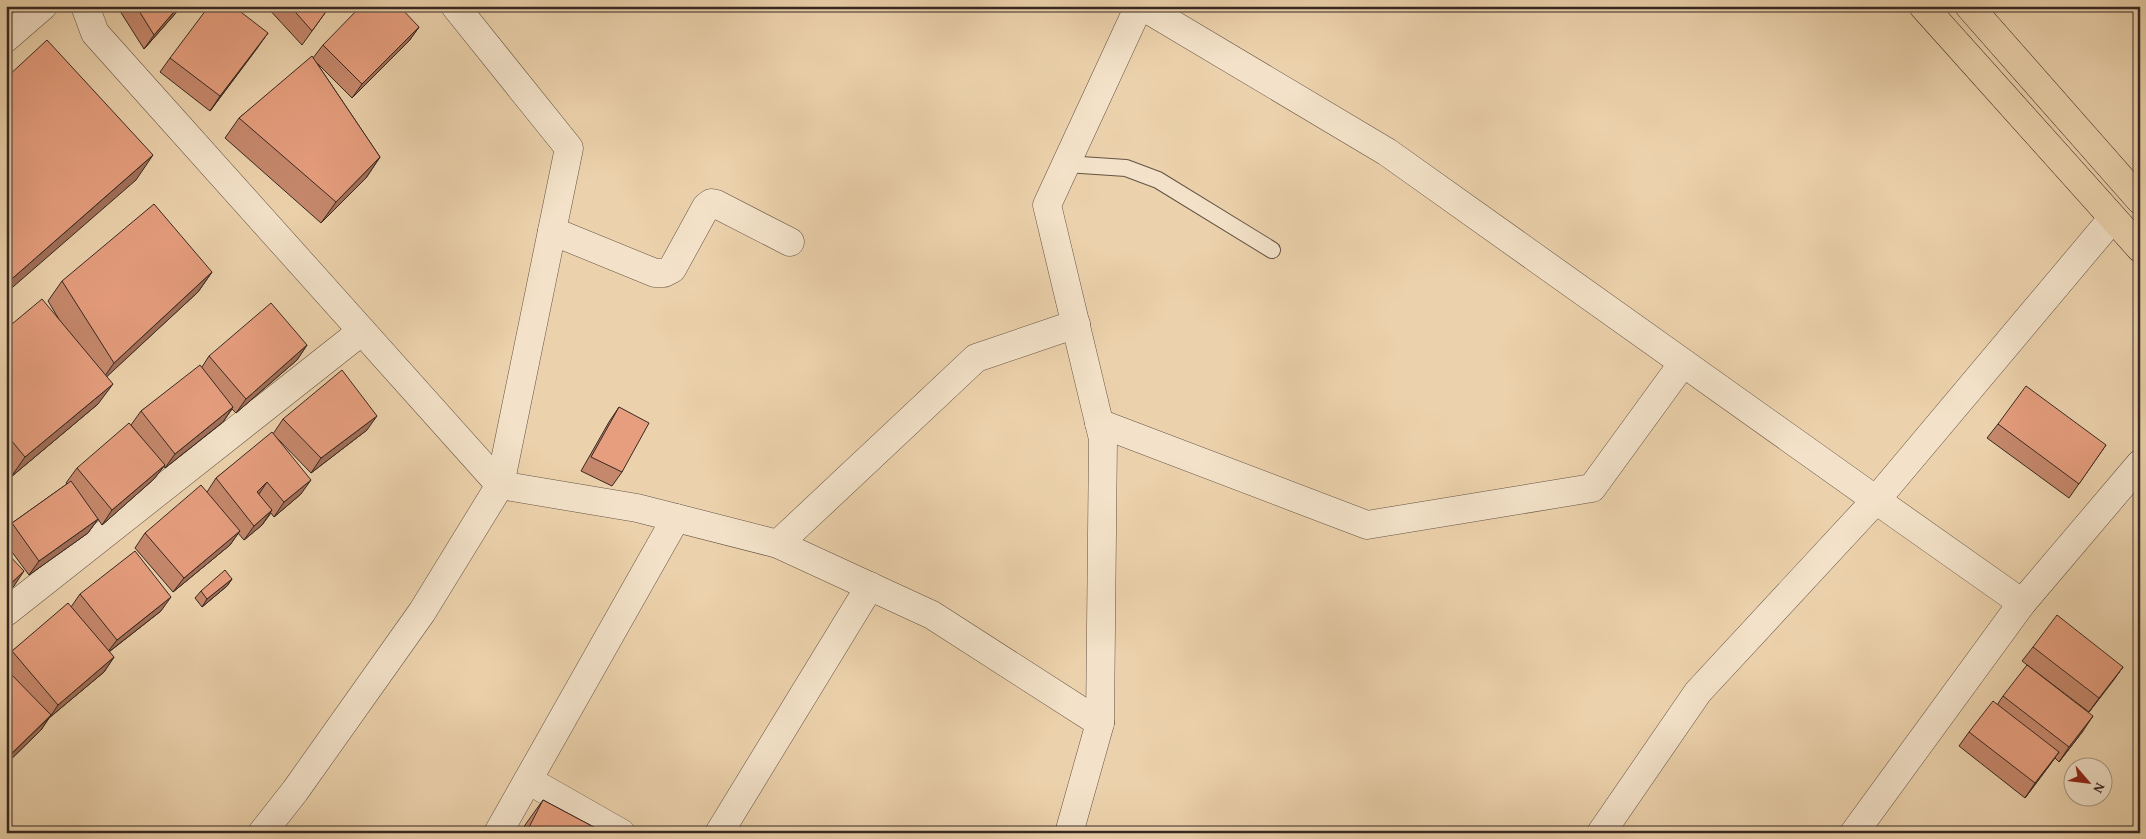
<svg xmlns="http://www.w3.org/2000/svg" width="2146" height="839" viewBox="0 0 2146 839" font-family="'Gentium Book Plus',serif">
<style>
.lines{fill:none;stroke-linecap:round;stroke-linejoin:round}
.service-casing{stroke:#645244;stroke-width:18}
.minor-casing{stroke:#645244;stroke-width:29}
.primary-casing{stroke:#372822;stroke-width:29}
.service{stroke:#f3e2c9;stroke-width:16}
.minor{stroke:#f3e2c9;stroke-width:28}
.primary{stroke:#ecd2ac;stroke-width:28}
.wall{fill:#c6886c;stroke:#372822}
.shaded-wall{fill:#a16f58;stroke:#372822}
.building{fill:#e69e7e;stroke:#372822}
</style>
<rect width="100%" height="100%" fill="#ecd2ac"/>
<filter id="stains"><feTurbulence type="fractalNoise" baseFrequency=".004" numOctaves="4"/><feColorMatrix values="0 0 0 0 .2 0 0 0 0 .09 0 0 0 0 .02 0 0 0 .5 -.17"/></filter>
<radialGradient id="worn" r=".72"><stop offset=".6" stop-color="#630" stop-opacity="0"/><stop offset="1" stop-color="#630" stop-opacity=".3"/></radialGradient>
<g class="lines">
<defs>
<path id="service" d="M1066 164 1126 168 1158 180 1272 250"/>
<g id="minor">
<path d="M85 6 95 33 500 485 637 508 778 544 932 615 1100 723"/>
<path d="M1142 6 1387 152 1876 500 2112 219"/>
<path d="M6 38 43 6"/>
<path d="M552 231 655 273H664L672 269 706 207 711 203 716 204 790 242"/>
<path d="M1099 423 1367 525 1592 488 1683 363"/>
<path d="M778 544 976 358 1076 324"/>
<path d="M6 612 362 331"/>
<path d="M528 780 621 833"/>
<path d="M262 833 295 791 422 612 500 485 569 148 455 6"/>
<path d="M498 833 676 518"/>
<path d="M719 833 870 586"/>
<path d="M1069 833 1100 723 1103 439 1047 205 1139 6"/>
<path d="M1601 833 1698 692 1876 500 2022 603"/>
<path d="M1854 833 2022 603 2140 464"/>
</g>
<g id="primary">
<path d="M1923 6 2140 248"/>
<path d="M1969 6 2140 200"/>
</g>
</defs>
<use href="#service" class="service-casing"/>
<use href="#minor" class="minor-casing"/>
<use href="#primary" class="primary-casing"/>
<use href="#service" class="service"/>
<use href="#minor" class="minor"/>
<use href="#primary" class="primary"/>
</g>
<g class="wall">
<path d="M123 6H182L144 49 120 11Z"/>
<path d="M266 6H330L302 45Z"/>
<path d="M419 27 409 41 352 98 316 62 380 157 366 178 321 223 225 138 239 118 313 58 323 45Z"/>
<path d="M258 47 210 111 160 72 170 58Z"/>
<path d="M212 272 198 292 107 376 98 404 11 477 6 472V329L60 321 48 301 62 281Z"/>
<path d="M307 345 297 360 236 413 232 409 223 422 165 468 164 466 154 479 102 525 98 519 88 533 29 575 6 544V531L12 523 67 484 66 483 77 468 141 438 131 425 141 411 202 367 209 356Z"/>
<path d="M619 407 622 472 612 486 581 471 609 422Z"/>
<path d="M283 419 367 430 311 473 276 437 301 494 274 517 271 513 262 525 244 540 238 533 230 545 173 592 135 548 145 533 207 492 216 478 273 434Z"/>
<path d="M1998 424 2106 445 2069 498 1987 438Z"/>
<path d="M232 579 227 586 202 607 195 598 201 591Z"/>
<path d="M80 594 161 611 109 652 114 657 104 672 49 718 41 730 6 764V660L12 651 71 607Z"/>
<path d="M2033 647 2123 667 2089 712 2022 661Z"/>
<path d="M2003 696 2083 731 2059 762 2055 758 2025 798 1959 746 1969 732 1997 705Z"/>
<path d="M543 800 605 833H521L525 825Z"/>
</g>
<g class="shaded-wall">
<path d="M179 6H182L144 49 154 35Z"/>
<path d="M419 27 409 41 352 98 362 84Z"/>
<path d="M268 33 258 47 210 111 220 96Z"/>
<path d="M153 155 136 180 6 293V284Z"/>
<path d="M380 157 366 178 321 223 336 202Z"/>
<path d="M212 272 198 292 100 383 114 363Z"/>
<path d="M307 345 297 360 236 413 246 399Z"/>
<path d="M113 384 98 404 11 477 25 457Z"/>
<path d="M233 407 223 422 165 468 175 454Z"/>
<path d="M377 416 367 430 311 473 321 458Z"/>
<path d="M165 465 154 479 102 525 112 510Z"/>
<path d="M311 480 301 494 274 517 284 502Z"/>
<path d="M267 482 257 497V492Z"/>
<path d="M272 510 262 525 244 540 254 526Z"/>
<path d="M98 519 88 533 29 575 39 561Z"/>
<path d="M240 531 230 545 173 592 184 578Z"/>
<path d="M24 571 14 586 6 593V588Z"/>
<path d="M232 579 227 586 202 607 207 599Z"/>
<path d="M171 597 161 611 106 654 117 640Z"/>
<path d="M114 657 104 672 49 718 41 730 6 764V759L50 717 58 705Z"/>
<path d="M2123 667 2113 681 2089 712 2099 698Z"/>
<path d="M2093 716 2083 731 2059 762 2069 747Z"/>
<path d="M2059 752 2049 766 2025 798 2035 783Z"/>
</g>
<g class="building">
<path d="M136 6H179L154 35Z"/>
<path d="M209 6H233L268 33 220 96 170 58Z"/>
<path d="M290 6H330L312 31Z"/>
<path d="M361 6H399L419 27 362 84 323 45Z"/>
<path d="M47 40 153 155 6 284V78Z"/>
<path d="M312 56 380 157 336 202 239 118Z"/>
<path d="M154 204 212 272 114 363 62 281Z"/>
<path d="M42 299 113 384 25 457 6 434V329Z"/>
<path d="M271 303 307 345 246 399 209 356Z"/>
<path d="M200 365 233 407 175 454 141 411Z"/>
<path d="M342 370 377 416 321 458 283 419Z"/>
<path d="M2026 386 2106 445 2079 484 1998 424Z"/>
<path d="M619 407 649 423 622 472 591 457Z"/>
<path d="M129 423 165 465 112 510 77 468Z"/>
<path d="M272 432 311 480 284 502 267 482 257 492 272 510 254 526 216 478Z"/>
<path d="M71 481 98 519 39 561 12 523Z"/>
<path d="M201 485 240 531 184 578 145 533Z"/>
<path d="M135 551 171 597 117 640 80 594Z"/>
<path d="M6 552 24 571 6 588Z"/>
<path d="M225 570 232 579 207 599 201 591Z"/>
<path d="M68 603 114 657 58 705 12 651Z"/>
<path d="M2057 615 2123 667 2099 698 2033 647Z"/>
<path d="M2027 665 2093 716 2069 747 2003 696Z"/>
<path d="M6 669 51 715 6 759Z"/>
<path d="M1993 701 2059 752 2035 783 1969 732Z"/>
<path d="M543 800 605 833H526Z"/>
</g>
<rect width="2146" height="839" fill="none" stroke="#ecd2ac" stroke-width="25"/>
<rect x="8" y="8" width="2131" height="824" fill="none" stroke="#372822" stroke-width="2.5"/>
<rect x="12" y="12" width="2121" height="814" fill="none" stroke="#372822"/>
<g transform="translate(2088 782) rotate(118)"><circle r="24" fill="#f3e2c9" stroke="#a89886"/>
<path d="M0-4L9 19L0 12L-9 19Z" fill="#8f2418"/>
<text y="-8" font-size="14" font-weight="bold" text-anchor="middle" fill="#372822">N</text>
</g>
<rect width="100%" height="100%" filter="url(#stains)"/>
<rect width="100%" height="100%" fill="url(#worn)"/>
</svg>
